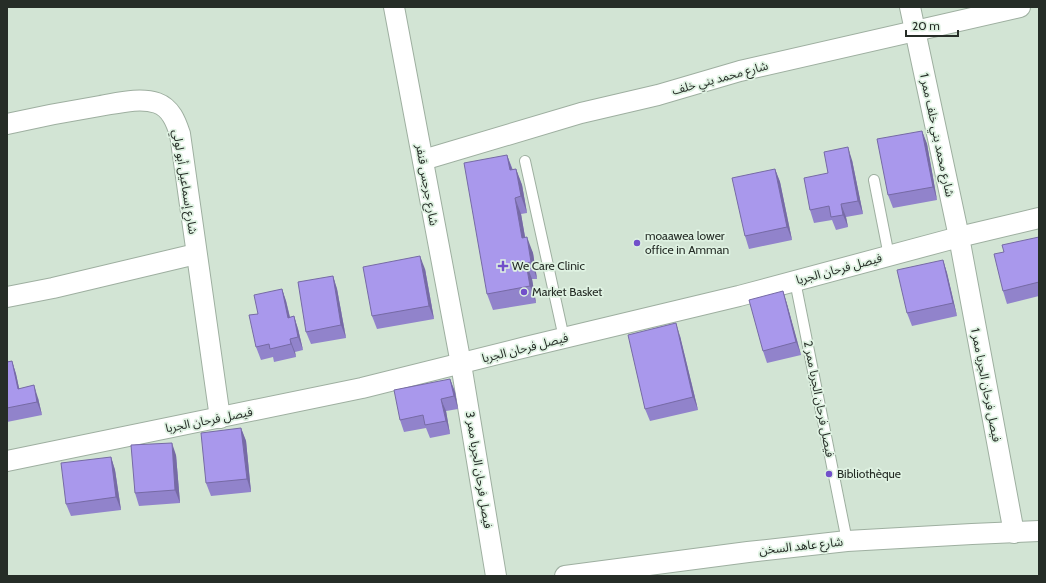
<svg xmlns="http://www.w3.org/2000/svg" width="1046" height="583" viewBox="0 0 1046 583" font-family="Cabin,'Noto Sans Arabic',sans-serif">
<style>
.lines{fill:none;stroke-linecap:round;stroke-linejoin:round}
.service-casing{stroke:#9eafa0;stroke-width:12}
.minor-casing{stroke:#9eafa0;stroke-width:22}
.service{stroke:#fff;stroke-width:10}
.minor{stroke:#fff;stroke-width:20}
.wall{fill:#9183cb}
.shaded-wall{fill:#766aa5}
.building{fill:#a998ec;stroke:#766aa5}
.poi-dot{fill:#7250ca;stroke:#dff2e2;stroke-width:1.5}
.labels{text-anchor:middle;stroke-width:3.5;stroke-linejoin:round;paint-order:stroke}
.street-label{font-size:12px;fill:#262d27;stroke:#dff2e2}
.poi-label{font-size:12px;fill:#262d27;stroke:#dff2e2;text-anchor:start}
</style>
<rect width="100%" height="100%" fill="#d2e4d4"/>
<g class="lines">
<defs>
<g id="service">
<path d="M525 161 564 338"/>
<path d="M874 180 889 256"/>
<path d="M795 281 847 541"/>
</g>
<g id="minor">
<path d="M394 7 461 364 496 576"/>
<path d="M910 7 959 237 1014 533"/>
<path d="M7 124C38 117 69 111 100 106 118 103 140 97 157 103 171 108 176 122 180 134L220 418"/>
<path d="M423 160 581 113 658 95 740 71 1020 7"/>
<path d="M7 297 53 288 196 254"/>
<path d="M7 461 362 388 526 347 739 296 959 237 1039 218"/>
<path d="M565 576 748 552 847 541 972 534 1039 531"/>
</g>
</defs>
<use href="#service" class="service-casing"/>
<use href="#minor" class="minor-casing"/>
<use href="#service" class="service"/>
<use href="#minor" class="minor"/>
</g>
<g class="wall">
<path d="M922 131 927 144 937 200 893 208 888 195Z"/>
<path d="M507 155 513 170 516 169 522 185 527 213 521 214 525 237 533 253 537 279H532L536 303 493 310 487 294Z"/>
<path d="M852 160 863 214 846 217 848 227 836 230 832 220 814 223 810 210 828 173Z"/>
<path d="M775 169 780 182 792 240 749 249 745 236Z"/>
<path d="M1039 237V296L1007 304 1003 291Z"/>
<path d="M943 260 947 273 957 316 912 326 907 313Z"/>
<path d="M425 269 434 319 377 329 372 316Z"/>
<path d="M333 276 337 289 346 338 311 344 306 332Z"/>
<path d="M282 289 286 301 290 317 294 316 298 329 303 350 295 352 296 357 274 362 273 357 261 360 256 347 258 314Z"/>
<path d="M783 291 787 304 801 355 767 363 763 351Z"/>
<path d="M680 336 698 410 650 421 645 409Z"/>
<path d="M12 361 16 374 19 388 38 398 42 415 7 422V362Z"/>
<path d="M450 379 455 392 458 409 446 411 450 434 430 438 426 428 404 432 400 420Z"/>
<path d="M241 428 246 441 251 492 211 496 206 483Z"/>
<path d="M176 455 180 503 139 506 135 493Z"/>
<path d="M111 457 115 470 121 510 71 516 66 504Z"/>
</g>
<g class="shaded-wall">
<path d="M922 131 927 144 937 200 933 187Z"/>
<path d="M848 147 852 160 863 214 858 201Z"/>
<path d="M507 155 513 172 510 170Z"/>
<path d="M516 169 522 185 527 213 521 196Z"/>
<path d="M775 169 780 182 792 240 787 227Z"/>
<path d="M515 198 521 214 528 254 522 238Z"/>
<path d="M841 204 846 217 848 227 843 215Z"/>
<path d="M527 237 533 253 537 279 531 262Z"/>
<path d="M420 256 425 269 434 319 429 306Z"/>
<path d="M943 260 947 273 957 316 953 303Z"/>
<path d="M526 263 532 279 536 303 530 286Z"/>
<path d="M333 276 337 289 346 338 341 325Z"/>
<path d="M282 289 286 301 293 331 288 318Z"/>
<path d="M783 291 787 304 801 355 796 342Z"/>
<path d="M294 316 298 329 303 350 298 337Z"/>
<path d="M676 323 680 336 698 410 693 397Z"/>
<path d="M290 339 295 352 296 357 291 344Z"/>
<path d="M12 361 16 374 22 402 18 389Z"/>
<path d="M450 379 455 392 458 409 454 396Z"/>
<path d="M34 385 38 398 42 415 37 402Z"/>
<path d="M441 399 446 411 450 434 446 421Z"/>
<path d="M241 428 246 441 251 492 247 479Z"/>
<path d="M172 443 176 455 180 503 175 490Z"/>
<path d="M111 457 115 470 121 510 116 497Z"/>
</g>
<g class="building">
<path d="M922 131 933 187 888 195 877 139Z"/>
<path d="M848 147 858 201 841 204 843 215 831 217 829 206 810 210 804 178 828 173 824 152Z"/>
<path d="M507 155 510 170 516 169 521 196 515 198 522 238 527 237 531 262 526 263 530 286 487 294 464 163Z"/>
<path d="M775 169 787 227 745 236 732 178Z"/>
<path d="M1039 237V282L1003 291 994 254 1004 252 1002 245Z"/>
<path d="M420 256 429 306 372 316 363 267Z"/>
<path d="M943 260 953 303 907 313 897 270Z"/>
<path d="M333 276 341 325 306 332 298 282Z"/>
<path d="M282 289 288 318 294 316 298 337 290 339 291 344 270 349 269 344 256 347 249 315 258 314 254 295Z"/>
<path d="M783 291 796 342 763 351 749 300Z"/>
<path d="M676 323 693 397 645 409 628 335Z"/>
<path d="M12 361 18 389 34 385 37 402 7 408V362Z"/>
<path d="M450 379 454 396 441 399 446 421 425 425 423 415 400 420 394 390Z"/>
<path d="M241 428 247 479 206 483 201 433Z"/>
<path d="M172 443 175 490 135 493 131 445Z"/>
<path d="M111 457 116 497 66 504 61 463Z"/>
</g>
<g class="poi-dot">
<circle cx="637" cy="243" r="4"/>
<path d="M501 260h4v4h4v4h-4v4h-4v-4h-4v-4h4z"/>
<circle cx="524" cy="292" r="4"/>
<circle cx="829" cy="474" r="4"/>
</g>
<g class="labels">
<g class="street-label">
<text transform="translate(720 78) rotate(-15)" y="4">شارع محمد بني خلف</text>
<text transform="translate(937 135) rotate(78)" y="4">شارع محمد بني خلف ممر 1</text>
<text transform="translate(185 182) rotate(81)" y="4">شارع إسماعيل أبو لولي</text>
<text transform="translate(427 185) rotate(80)" y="4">شارع جرجس قنفر</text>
<text transform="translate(839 269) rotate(-15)" y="4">فيصل فرحان الجربا</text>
<text transform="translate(525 348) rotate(-14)" y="4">فيصل فرحان الجربا</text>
<text transform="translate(986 385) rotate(79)" y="4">فيصل فرحان الجربا ممر 1</text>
<text transform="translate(819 399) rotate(79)" y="4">فيصل فرحان الجربا ممر 2</text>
<text transform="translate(209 420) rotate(-11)" y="4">فيصل فرحان الجربا</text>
<text transform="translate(479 470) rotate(81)" y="4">فيصل فرحان الجربا ممر 3</text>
<text transform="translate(801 546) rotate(-6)" y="4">شارع عاهد السخن</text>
</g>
<g class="poi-label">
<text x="645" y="240">moaawea lower<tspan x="645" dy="14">office in Amman</tspan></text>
<text x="512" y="270">We Care Clinic</text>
<text x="532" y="296">Market Basket</text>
<text x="837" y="478">Bibliothèque</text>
</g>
</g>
<rect width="1046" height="583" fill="none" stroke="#262d27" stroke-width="16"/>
<path d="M906 30v6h52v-6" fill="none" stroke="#262d27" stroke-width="2"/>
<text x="912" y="30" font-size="12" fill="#262d27" stroke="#dff2e2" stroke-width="3" paint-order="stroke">20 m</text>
</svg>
